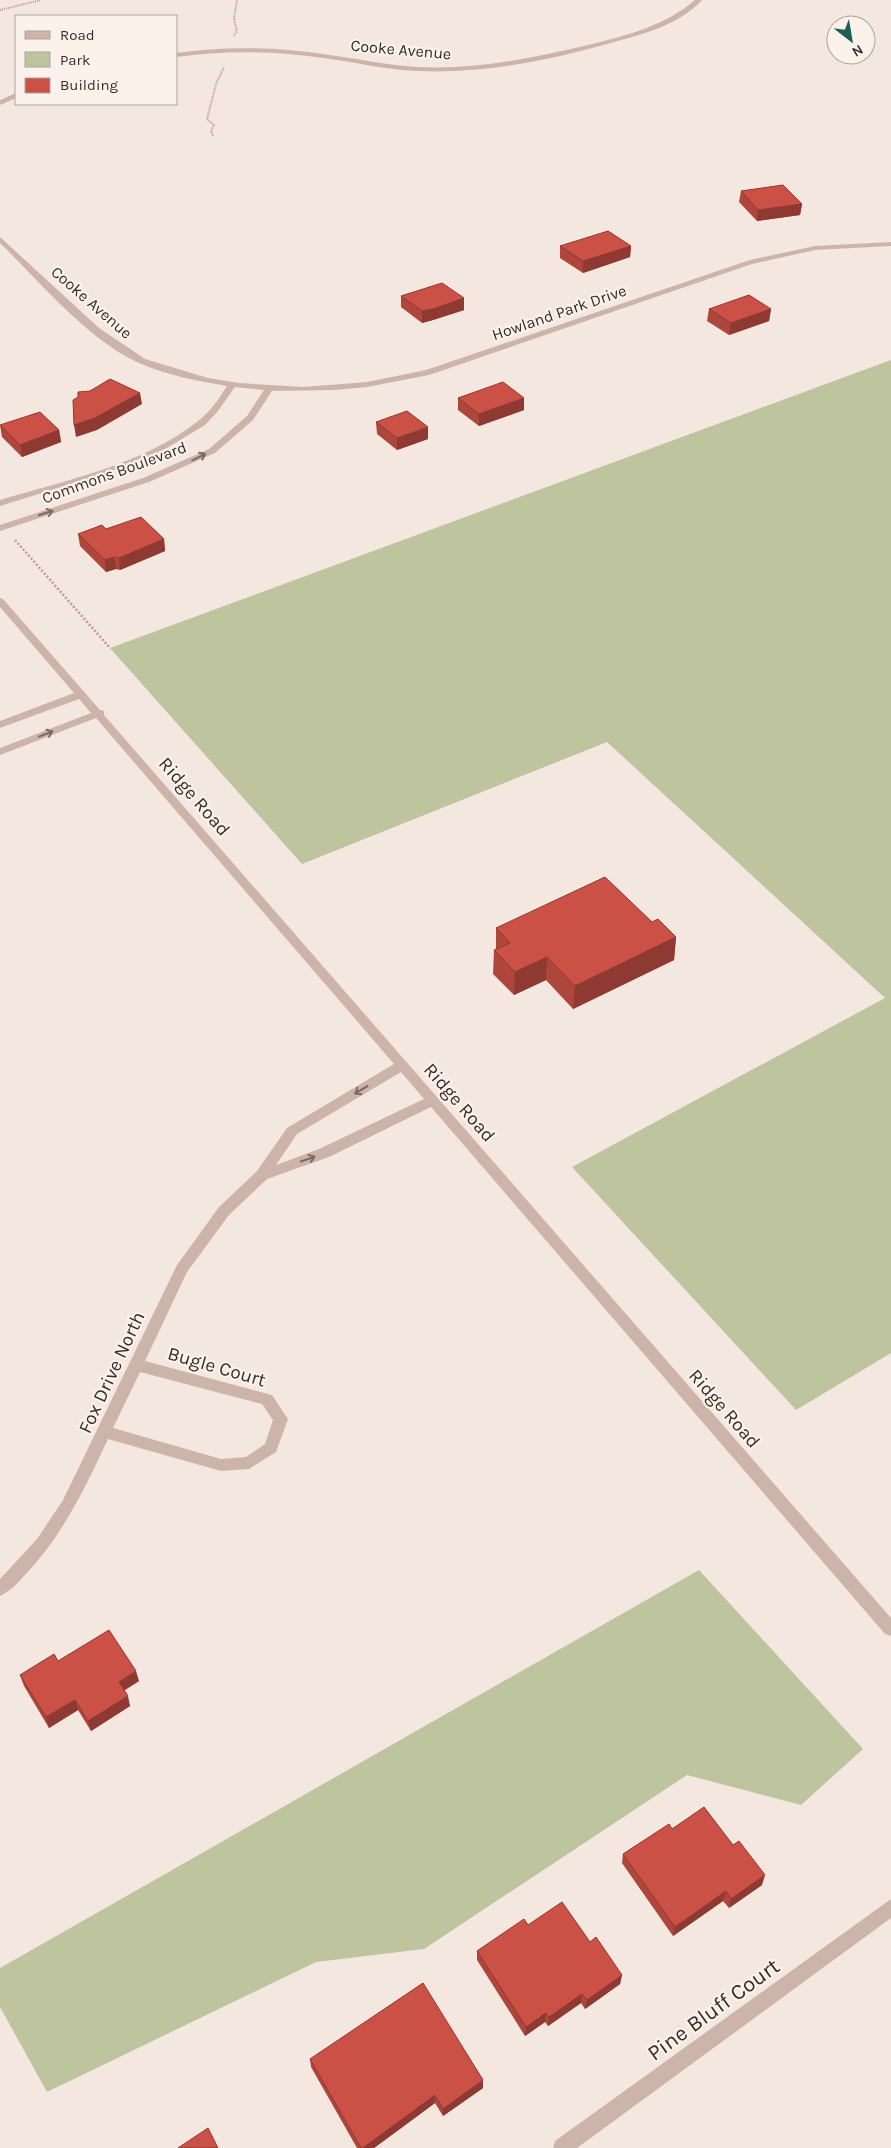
<svg xmlns="http://www.w3.org/2000/svg" width="891" height="2148" viewBox="0 0 891 2148" font-family="Karla,sans-serif">
<style>
.green{fill:#bdc49e}
.lines{fill:none;stroke-linecap:round;stroke-linejoin:round}
.path-far1{stroke:#b99e94;stroke-width:2;stroke-dasharray:1 1;stroke-linecap:butt}
.path{stroke:#b99e94;stroke-width:2.5;stroke-dasharray:2 2;stroke-linecap:butt}
.minor{fill:#cdb4aa;fill-rule:evenodd}
.wall{fill:#af463c}
.shaded-wall{fill:#8e3931}
.building{fill:#cb5146;stroke:#8e3931}
.oneway{stroke:#7c6964}
.labels{text-anchor:middle;stroke-width:4.5;stroke-linejoin:round;paint-order:stroke}
.far-street-label{font-size:16px;fill:#3a2c2a;stroke:#fbf2ec}
.street-label{font-size:19px;fill:#3a2c2a;stroke:#fbf2ec}
.near-street-label{font-size:22px;fill:#3a2c2a;stroke:#fbf2ec}
</style>
<rect width="100%" height="100%" fill="#f4e7df"/>
<g class="green">
<path d="M891 360V1353L796 1410 572 1167 885 998 607 742 302 864 110 648Z"/>
<path d="M699 1570 863 1749 801 1805 687 1775 424 1949 316 1962 47 2092 0 2007V1968Z"/>
</g>
<g class="lines">
<g class="path-far1">
<path d="M0 10 41 0"/>
<path d="M234 36 237 31 234 19 237 0"/>
<path d="M213 136 211 131 214 125 207 119 216 84 224 67"/>
</g>
<path class="path" d="M15 540 110 648"/>
<g class="minor">
<path d="M695 0H702C678 26 640 35 607 44 546 61 482 74 417 71 386 70 355 62 323 58 274 51 226 50 176 57V53C225 46 274 47 323 54 354 58 385 65 417 67 476 70 534 58 592 44 629 35 666 25 695 0Z"/>
<path d="M16 93V98L0 105V100Z"/>
<path d="M0 237 99 328 145 359 208 378 239 383 303 387 367 382 426 370 750 260 815 246 891 242V246L815 250 752 264 429 375 367 387 335 390 272 391 253 420 215 453 149 482 0 531V525L143 478 209 449 247 416 264 390 235 387 218 411 205 425 162 451 109 472 0 506V500C66 480 143 465 198 421 210 412 219 399 227 386 198 381 166 375 139 363 88 340 40 282 0 243Z"/>
<path d="M0 598 3 599 100 710 104 711V715L891 1618V1636L885 1634 431 1107 329 1157 267 1179 229 1215 187 1272 145 1361 272 1395 288 1419 276 1452 249 1469 221 1471 108 1439C85 1488 62 1537 23 1577 17 1584 9 1592 0 1596V1579L37 1539 63 1500 177 1265 219 1207 257 1171 287 1128 394 1064 96 718 0 755V748L91 713 79 699 0 728V721L74 693 0 607ZM401 1072 424 1099 319 1149 276 1165 297 1134ZM140 1372 262 1404 273 1420 265 1444 246 1457 221 1459 113 1428Z"/>
<path d="M891 1899V1918L577 2148H553L555 2141Z"/>
</g>
</g>
<g class="wall">
<path d="M741 191 802 204 800 215 757 221 739 202Z"/>
<path d="M560 246H631L630 257 583 273 560 258Z"/>
<path d="M401 296 464 310 433 320 422 323 401 307Z"/>
<path d="M709 309H771L769 321 729 335 707 321Z"/>
<path d="M458 398H524V410L479 426 458 410Z"/>
<path d="M376 422 428 439 397 450 377 434Z"/>
<path d="M0 425 59 430 61 442 22 457 2 437Z"/>
<path d="M106 529 164 539 165 551 120 570 116 569 106 572 80 546 78 534Z"/>
<path d="M652 922 676 937 674 960 573 1009 546 980 514 995 493 974 494 950H496V928Z"/>
<path d="M58 1661 139 1681 124 1690 130 1706 91 1731 78 1710 49 1728 24 1686 20 1675Z"/>
<path d="M672 1829 762 1885 729 1908 723 1901 673 1936 622 1863 623 1854Z"/>
<path d="M528 1925 590 1942 622 1975 620 1984 585 2009 581 2003 548 2026 545 2022 525 2036 477 1960V1951Z"/>
<path d="M310 2059 483 2088 443 2116 435 2103 374 2148H357L311 2067Z"/>
</g>
<g class="shaded-wall">
<path d="M802 204 800 215 757 221 758 210Z"/>
<path d="M631 246 630 257 583 273V261Z"/>
<path d="M464 298V310L433 320 422 323V311Z"/>
<path d="M771 309 769 321 729 335 731 323Z"/>
<path d="M140 393 142 404 97 430 76 437 74 425Z"/>
<path d="M524 398V410L479 426V414Z"/>
<path d="M428 427V439L397 450V438Z"/>
<path d="M59 430 61 442 22 457 20 445Z"/>
<path d="M164 539 165 551 120 570 119 558Z"/>
<path d="M114 557 116 569 106 572 105 560Z"/>
<path d="M676 937 674 960 573 1009 575 986Z"/>
<path d="M547 957 546 980 514 995 515 972Z"/>
<path d="M136 1671 139 1681 122 1692 119 1682Z"/>
<path d="M128 1696 130 1706 91 1731 88 1721Z"/>
<path d="M75 1700 78 1710 49 1728 46 1717Z"/>
<path d="M765 1875 762 1885 729 1908 731 1899Z"/>
<path d="M726 1891 723 1901 673 1936 675 1927Z"/>
<path d="M622 1975 620 1984 585 2009 587 2000Z"/>
<path d="M582 1994 581 2003 548 2026 549 2017Z"/>
<path d="M546 2013 545 2022 525 2036 526 2027Z"/>
<path d="M483 2080V2088L443 2116V2109Z"/>
<path d="M435 2095V2103L374 2148H363Z"/>
</g>
<g class="building">
<path d="M783 185 802 204 758 210 741 191Z"/>
<path d="M608 231 631 246 583 261 560 246Z"/>
<path d="M442 283 464 298 433 309 422 311 401 296Z"/>
<path d="M749 295 771 309 731 323 709 309Z"/>
<path d="M110 379 140 393 95 418 74 425 73 400 78 397V392L90 391Z"/>
<path d="M503 382 524 398 479 414 458 398Z"/>
<path d="M407 411 428 427 397 438 376 422Z"/>
<path d="M40 412 59 430 20 445 0 425Z"/>
<path d="M141 517 164 539 119 558 114 557 105 560 78 534 102 525 106 529Z"/>
<path d="M605 877 652 922 658 919 676 937 575 986 547 957 515 972 494 950 510 943 496 928Z"/>
<path d="M109 1630 136 1671 119 1682 128 1696 88 1721 75 1700 46 1717 20 1675 54 1654 58 1661Z"/>
<path d="M704 1807 733 1845 739 1841 765 1875 731 1899 726 1891 675 1927 623 1854 669 1824 672 1829Z"/>
<path d="M562 1902 590 1942 596 1937 622 1975 587 2000 582 1994 549 2017 546 2013 526 2027 477 1951 524 1919 528 1925Z"/>
<path d="M423 1983 483 2080 443 2109 435 2095 363 2148H361L310 2059Z"/>
<path d="M208 2128 218 2148H178Z"/>
</g>
<defs><path id="oneway-shaft" d="M-6 0H5M1.5-3L5.5 0L1.5 3" fill="none" stroke-width="1.6" stroke-linecap="round" stroke-linejoin="round" transform="scale(1.25)"/></defs>
<g class="oneway">
<use href="#oneway-shaft" transform="translate(199 457) rotate(-26)"/>
<use href="#oneway-shaft" transform="translate(46 513) rotate(-18)"/>
<use href="#oneway-shaft" transform="translate(46 734) rotate(-21)"/>
<use href="#oneway-shaft" transform="translate(361 1090) rotate(149)"/>
<use href="#oneway-shaft" transform="translate(308 1159) rotate(-19)"/>
</g>
<g class="labels">
<g class="far-street-label">
<text transform="translate(401 49) rotate(5)" y="6">Cooke Avenue</text>
<text transform="translate(92 302) rotate(41)" y="6">Cooke Avenue</text>
<text transform="translate(559 312) rotate(-19)" y="6">Howland Park Drive</text>
<text transform="translate(114 472) rotate(-20)" y="6">Commons Boulevard</text>
</g>
<g class="street-label">
<text transform="translate(195 796) rotate(49)" y="7">Ridge Road</text>
<text transform="translate(460 1102) rotate(49)" y="7">Ridge Road</text>
<text transform="translate(217 1366) rotate(16)" y="7">Bugle Court</text>
<text transform="translate(111 1372) rotate(-65)" y="7">Fox Drive North</text>
<text transform="translate(725 1408) rotate(49)" y="7">Ridge Road</text>
</g>
<g class="near-street-label">
<text transform="translate(713 2009) rotate(-36)" y="8">Pine Bluff Court</text>
</g>
</g>
<rect x="15" y="15" width="162" height="90" fill="#fbf2ec" stroke="#aea39e"/>
<rect x="25" y="31" width="25" height="8" fill="#cdb4aa" stroke="#aea39e"/>
<text x="60" y="40" font-size="15" fill="#3a2c2a">Road</text>
<rect x="25" y="52" width="25" height="15" fill="#bdc49e" stroke="#aea39e"/>
<text x="60" y="65" font-size="15" fill="#3a2c2a">Park</text>
<rect x="25" y="78" width="25" height="15" fill="#cb5146" stroke="#aea39e"/>
<text x="60" y="90" font-size="15" fill="#3a2c2a">Building</text>
<g transform="translate(851 40) rotate(149)"><circle r="24" fill="#fbf2ec" stroke="#aea39e"/>
<path d="M0-4L9 19L0 12L-9 19Z" fill="#1d5e58"/>
<text y="-8" font-size="14" font-weight="bold" text-anchor="middle" fill="#3a2c2a">N</text>
</g>
</svg>
